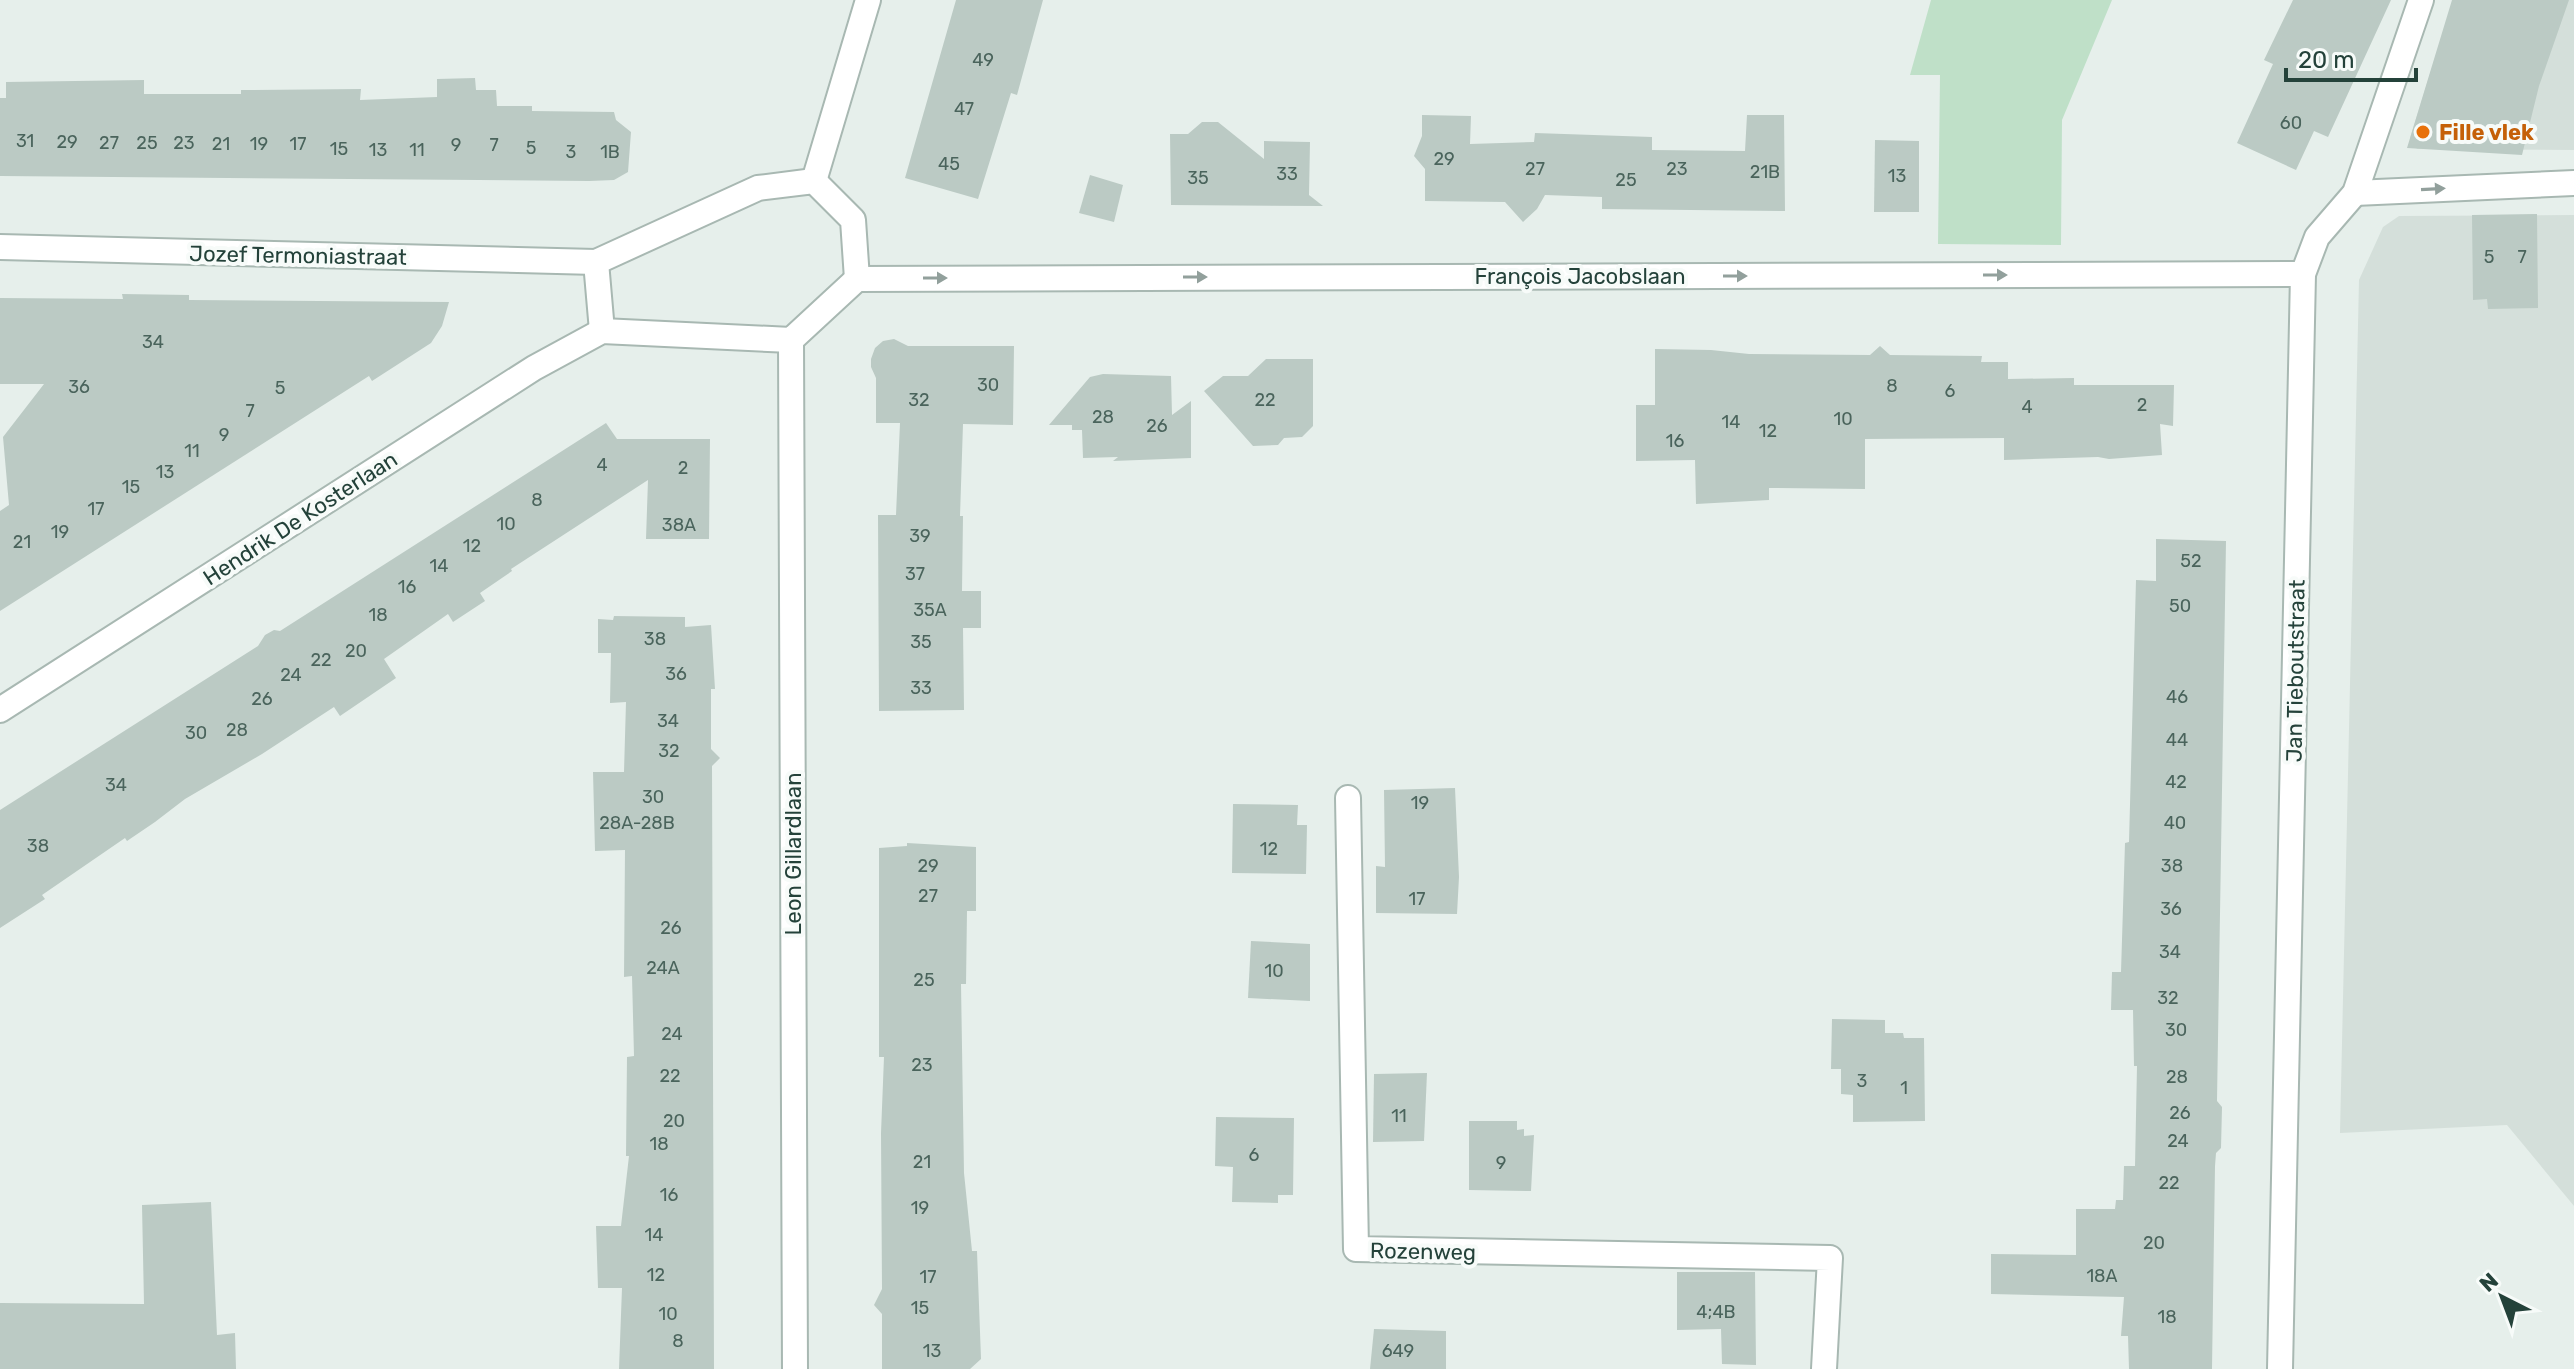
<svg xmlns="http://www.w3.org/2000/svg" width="2574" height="1369" viewBox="0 0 2574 1369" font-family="Rubik,sans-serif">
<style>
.built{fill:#d4dfda}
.green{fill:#bfe0c8}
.building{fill:#bbcac4}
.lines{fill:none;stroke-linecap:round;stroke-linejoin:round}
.minor-casing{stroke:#a8b8b2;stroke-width:28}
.minor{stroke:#fff;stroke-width:24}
.oneway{fill:#92a09c}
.food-dot{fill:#e8710a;stroke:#f7fbf9;stroke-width:3}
.labels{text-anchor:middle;stroke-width:8;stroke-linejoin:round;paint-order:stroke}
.number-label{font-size:18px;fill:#4a645c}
.food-label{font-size:22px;font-weight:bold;fill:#c56008;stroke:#f7fbf9;text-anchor:start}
.street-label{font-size:22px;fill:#24423a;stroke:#f7fbf9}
</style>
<rect width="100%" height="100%" fill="#e6efeb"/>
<g class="built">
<path d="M2453 0H2574V150L2417 149 2410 138Z"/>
<path d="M2574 215V1206L2507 1125 2340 1133 2359 280 2383 227 2399 216Z"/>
</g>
<path class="green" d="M1931 0H2112L2062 120 2061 245 1938 244 1940 75H1910Z"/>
<g class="building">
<path d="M956 0H1043L1017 95 1011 93 978 199 905 178Z"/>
<path d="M2293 0H2391L2328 137 2314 131 2296 170 2237 143 2273 64 2264 60Z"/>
<path d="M2452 0H2569L2539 86 2522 155 2407 148Z"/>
<path d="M475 78 476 90H496L497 106H532V111L614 112 616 120 631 132 628 172 614 180 589 181 0 176V98H6V82L144 80V94H241V90L361 89 360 100 437 97V79Z"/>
<path d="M1422 115 1471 116 1470 144 1534 142 1535 133 1652 137V150L1745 151 1747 115H1784L1785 211 1602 209V197L1545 195 1537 209 1523 222 1505 202 1425 201V169L1414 156 1422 136Z"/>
<path d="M1202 122H1218L1264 159V141L1310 142 1309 195 1323 206 1171 205 1170 134H1188Z"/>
<path d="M1875 140 1919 141V212H1874Z"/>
<path d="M1090 175 1123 185 1114 222 1079 213Z"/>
<path d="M2537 214 2538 308 2488 309 2487 299 2473 300 2472 215Z"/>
<path d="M122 294 189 295V300L449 302 442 326 431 343 372 381 369 376 0 611V511L9 505 3 437 44 384H0V298L123 299Z"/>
<path d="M894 339 908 346H1014L1013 425 963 424 960 516H963L962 591H981V628H963L964 710 879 711 878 515H896L900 423H876V378L871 367V359L875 348 883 341Z"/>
<path d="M1880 346 1890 355 1982 356 1981 362H2008V379L2074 378V385H2174L2173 426 2160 424 2162 455 2109 459 2098 457 2004 460V438L1865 439V489L1769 488V500L1696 504 1695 460 1636 461V405H1655V349L1711 350 1749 354 1870 355Z"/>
<path d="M1266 359H1313V426L1302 437 1284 438 1278 445 1253 446 1204 391 1223 376H1248Z"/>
<path d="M1103 374 1171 376 1172 415 1191 401V458L1113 461 1118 457 1083 458 1082 430H1072V425H1049L1090 377Z"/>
<path d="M606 423 617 439H710L709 539H646L648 480 511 569 512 571 480 593 485 601 453 622 448 614 384 659 396 678 340 716 334 707 262 754 185 799 155 822 127 841 125 838 42 895 45 899 0 928V810L258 646 265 635 274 630 280 631Z"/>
<path d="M2156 539 2226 541 2217 1101 2222 1107 2221 1148 2216 1153 2215 1166 2212 1369H2129L2128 1336H2121L2124 1297 1991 1294V1254L2076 1255V1209H2115L2116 1200H2123L2124 1166H2135L2137 1066H2134L2133 1010H2111L2112 972H2121L2125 843 2129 842 2136 580 2156 581Z"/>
<path d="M614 616 685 617V627L711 625 715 689H711V749L720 758 712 766 714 1369H619L622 1288H598L596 1226H621L629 1156H626L627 1057 634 1056 632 976 624 977 625 850 595 851 593 772H624L626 702 610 703 611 653H598V619L613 620Z"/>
<path d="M1455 788 1459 877 1457 914 1376 913V866L1385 867 1384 790Z"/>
<path d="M1233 804 1298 805 1297 825H1307L1306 874 1232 873Z"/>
<path d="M907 843 976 847V911H967L966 984H961L964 1173 972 1251H977L981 1359 970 1369H882V1314L874 1305 882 1289 881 1133 884 1057H879V848L907 846Z"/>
<path d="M1251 941 1310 944V1001L1248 998Z"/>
<path d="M1832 1019 1885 1020V1033H1903L1904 1038H1924L1925 1121 1853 1122V1095L1841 1094V1069H1831Z"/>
<path d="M1427 1073 1424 1141 1373 1142 1374 1074Z"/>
<path d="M1216 1117 1294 1118 1293 1195H1278V1203L1232 1202 1233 1167 1215 1166Z"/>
<path d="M1469 1121H1517V1130L1524 1129V1136L1534 1135 1531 1191 1469 1190Z"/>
<path d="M211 1202 217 1335 235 1333 236 1369H0V1303L144 1304 142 1205Z"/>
<path d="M1677 1272H1755L1756 1365 1722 1364 1721 1329 1677 1330Z"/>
<path d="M1374 1329 1446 1331V1369H1370Z"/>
</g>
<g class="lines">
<defs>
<g id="minor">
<path d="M814 181 868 0"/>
<path d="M2355 193 2574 183"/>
<path d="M0 247 596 262"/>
<path d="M857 279 2303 274"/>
<path d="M602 331 596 262 758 188 814 181 853 220 857 279"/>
<path d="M791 340 795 1369"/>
<path d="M0 710 534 368 602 331 791 340 857 279"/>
<path d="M1348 798 1356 1249 1830 1258 1824 1369"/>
<path d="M2280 1369 2303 274 2317 237 2355 193 2421 0"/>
</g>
</defs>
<use href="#minor" class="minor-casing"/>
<use href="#minor" class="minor"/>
</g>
<defs><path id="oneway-solid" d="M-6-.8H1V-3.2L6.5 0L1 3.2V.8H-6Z" transform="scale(2)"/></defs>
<g class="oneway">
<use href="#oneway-solid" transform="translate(2433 189) rotate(-3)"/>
<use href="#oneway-solid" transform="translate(1995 275)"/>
<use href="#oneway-solid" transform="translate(1735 276)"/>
<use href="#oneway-solid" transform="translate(1195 277)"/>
<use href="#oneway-solid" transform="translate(935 278)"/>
</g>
<circle class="food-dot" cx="2423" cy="132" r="8"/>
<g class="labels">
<g class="number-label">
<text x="983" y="66">49</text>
<text x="964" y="115">47</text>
<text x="2291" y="129">60</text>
<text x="25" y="147">31</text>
<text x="67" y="148">29</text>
<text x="109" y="149">27</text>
<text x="147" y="149">25</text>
<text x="184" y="149">23</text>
<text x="221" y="150">21</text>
<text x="259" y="150">19</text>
<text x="298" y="150">17</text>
<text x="456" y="151">9</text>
<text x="494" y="151">7</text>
<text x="531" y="154">5</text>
<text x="339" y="155">15</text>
<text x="378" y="156">13</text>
<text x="417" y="156">11</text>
<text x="571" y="158">3</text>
<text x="610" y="158">1B</text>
<text x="1444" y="165">29</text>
<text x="949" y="170">45</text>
<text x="1535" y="175">27</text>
<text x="1677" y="175">23</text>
<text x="1765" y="178">21B</text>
<text x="1287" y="180">33</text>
<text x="1897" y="182">13</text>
<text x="1198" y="184">35</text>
<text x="1626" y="186">25</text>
<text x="2489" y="263">5</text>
<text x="2522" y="263">7</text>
<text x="153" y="348">34</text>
<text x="988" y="391">30</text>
<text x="1892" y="392">8</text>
<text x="79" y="393">36</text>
<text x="280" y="394">5</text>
<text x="1950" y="397">6</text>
<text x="919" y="406">32</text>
<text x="1265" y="406">22</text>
<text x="2142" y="411">2</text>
<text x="2027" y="413">4</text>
<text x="250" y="417">7</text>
<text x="1103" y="423">28</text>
<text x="1843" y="425">10</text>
<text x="1731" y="428">14</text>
<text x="1157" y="432">26</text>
<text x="1768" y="437">12</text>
<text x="224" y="441">9</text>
<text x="1675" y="447">16</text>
<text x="192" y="457">11</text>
<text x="602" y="471">4</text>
<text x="683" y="474">2</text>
<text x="165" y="478">13</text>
<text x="131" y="493">15</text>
<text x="537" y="506">8</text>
<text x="96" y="515">17</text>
<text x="506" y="530">10</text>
<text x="679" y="531">38A</text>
<text x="60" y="538">19</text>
<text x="920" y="542">39</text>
<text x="22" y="548">21</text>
<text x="472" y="552">12</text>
<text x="2191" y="567">52</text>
<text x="439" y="572">14</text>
<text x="915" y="580">37</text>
<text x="407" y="593">16</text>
<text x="2180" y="612">50</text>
<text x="930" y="616">35A</text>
<text x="378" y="621">18</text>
<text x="655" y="645">38</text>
<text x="921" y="648">35</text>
<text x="356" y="657">20</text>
<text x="321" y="666">22</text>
<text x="676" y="680">36</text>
<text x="291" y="681">24</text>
<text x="921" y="694">33</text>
<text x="2177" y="703">46</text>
<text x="262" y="705">26</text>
<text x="668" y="727">34</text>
<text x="237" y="736">28</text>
<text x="196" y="739">30</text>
<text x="2177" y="746">44</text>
<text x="669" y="757">32</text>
<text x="2176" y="788">42</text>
<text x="116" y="791">34</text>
<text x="653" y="803">30</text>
<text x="1420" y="809">19</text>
<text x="637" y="829">28A-28B</text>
<text x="2175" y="829">40</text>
<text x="38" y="852">38</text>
<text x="1269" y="855">12</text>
<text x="928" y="872">29</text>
<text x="2172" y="872">38</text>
<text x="928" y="902">27</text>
<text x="1417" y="905">17</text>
<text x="2171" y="915">36</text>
<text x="671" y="934">26</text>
<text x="2170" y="958">34</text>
<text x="663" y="974">24A</text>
<text x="1274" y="977">10</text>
<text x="924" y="986">25</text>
<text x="2168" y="1004">32</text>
<text x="2176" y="1036">30</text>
<text x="672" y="1040">24</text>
<text x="922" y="1071">23</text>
<text x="670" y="1082">22</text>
<text x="2177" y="1083">28</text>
<text x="1862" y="1087">3</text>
<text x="1904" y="1094">1</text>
<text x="2180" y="1119">26</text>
<text x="1399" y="1122">11</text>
<text x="674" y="1127">20</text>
<text x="2178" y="1147">24</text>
<text x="659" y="1150">18</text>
<text x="1254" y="1161">6</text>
<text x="922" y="1168">21</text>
<text x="1501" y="1169">9</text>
<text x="2169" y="1189">22</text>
<text x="669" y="1201">16</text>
<text x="920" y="1214">19</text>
<text x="654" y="1241">14</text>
<text x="2154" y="1249">20</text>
<text x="656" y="1281">12</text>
<text x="2102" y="1282">18A</text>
<text x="928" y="1283">17</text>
<text x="920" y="1314">15</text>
<text x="1716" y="1318">4;4B</text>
<text x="668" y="1320">10</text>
<text x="2167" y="1323">18</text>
<text x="678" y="1347">8</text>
<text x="932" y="1357">13</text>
<text x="1398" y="1357">649</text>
</g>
<g class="food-label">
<text x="2439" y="140">Fille vlek</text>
</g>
<g class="street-label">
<text transform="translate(298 255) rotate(1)" y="8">Jozef Termoniastraat</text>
<text x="1580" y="284">François Jacobslaan</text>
<text transform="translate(300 518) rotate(-33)" y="8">Hendrik De Kosterlaan</text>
<text transform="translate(2295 671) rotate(-89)" y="8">Jan Tieboutstraat</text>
<text transform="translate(793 854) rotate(-90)" y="8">Leon Gillardlaan</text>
<text transform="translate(1423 1251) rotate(1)" y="8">Rozenweg</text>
</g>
</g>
<g transform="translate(2502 1297) rotate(318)" stroke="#f7fbf9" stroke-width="6" paint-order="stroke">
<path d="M0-6L14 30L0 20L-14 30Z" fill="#24423a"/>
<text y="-12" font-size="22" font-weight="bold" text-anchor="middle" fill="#24423a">N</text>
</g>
<path d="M2286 68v12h130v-12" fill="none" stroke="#24423a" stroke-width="4"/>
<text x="2298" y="68" font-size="24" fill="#24423a" stroke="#f7fbf9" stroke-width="6" paint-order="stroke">20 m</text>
</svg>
